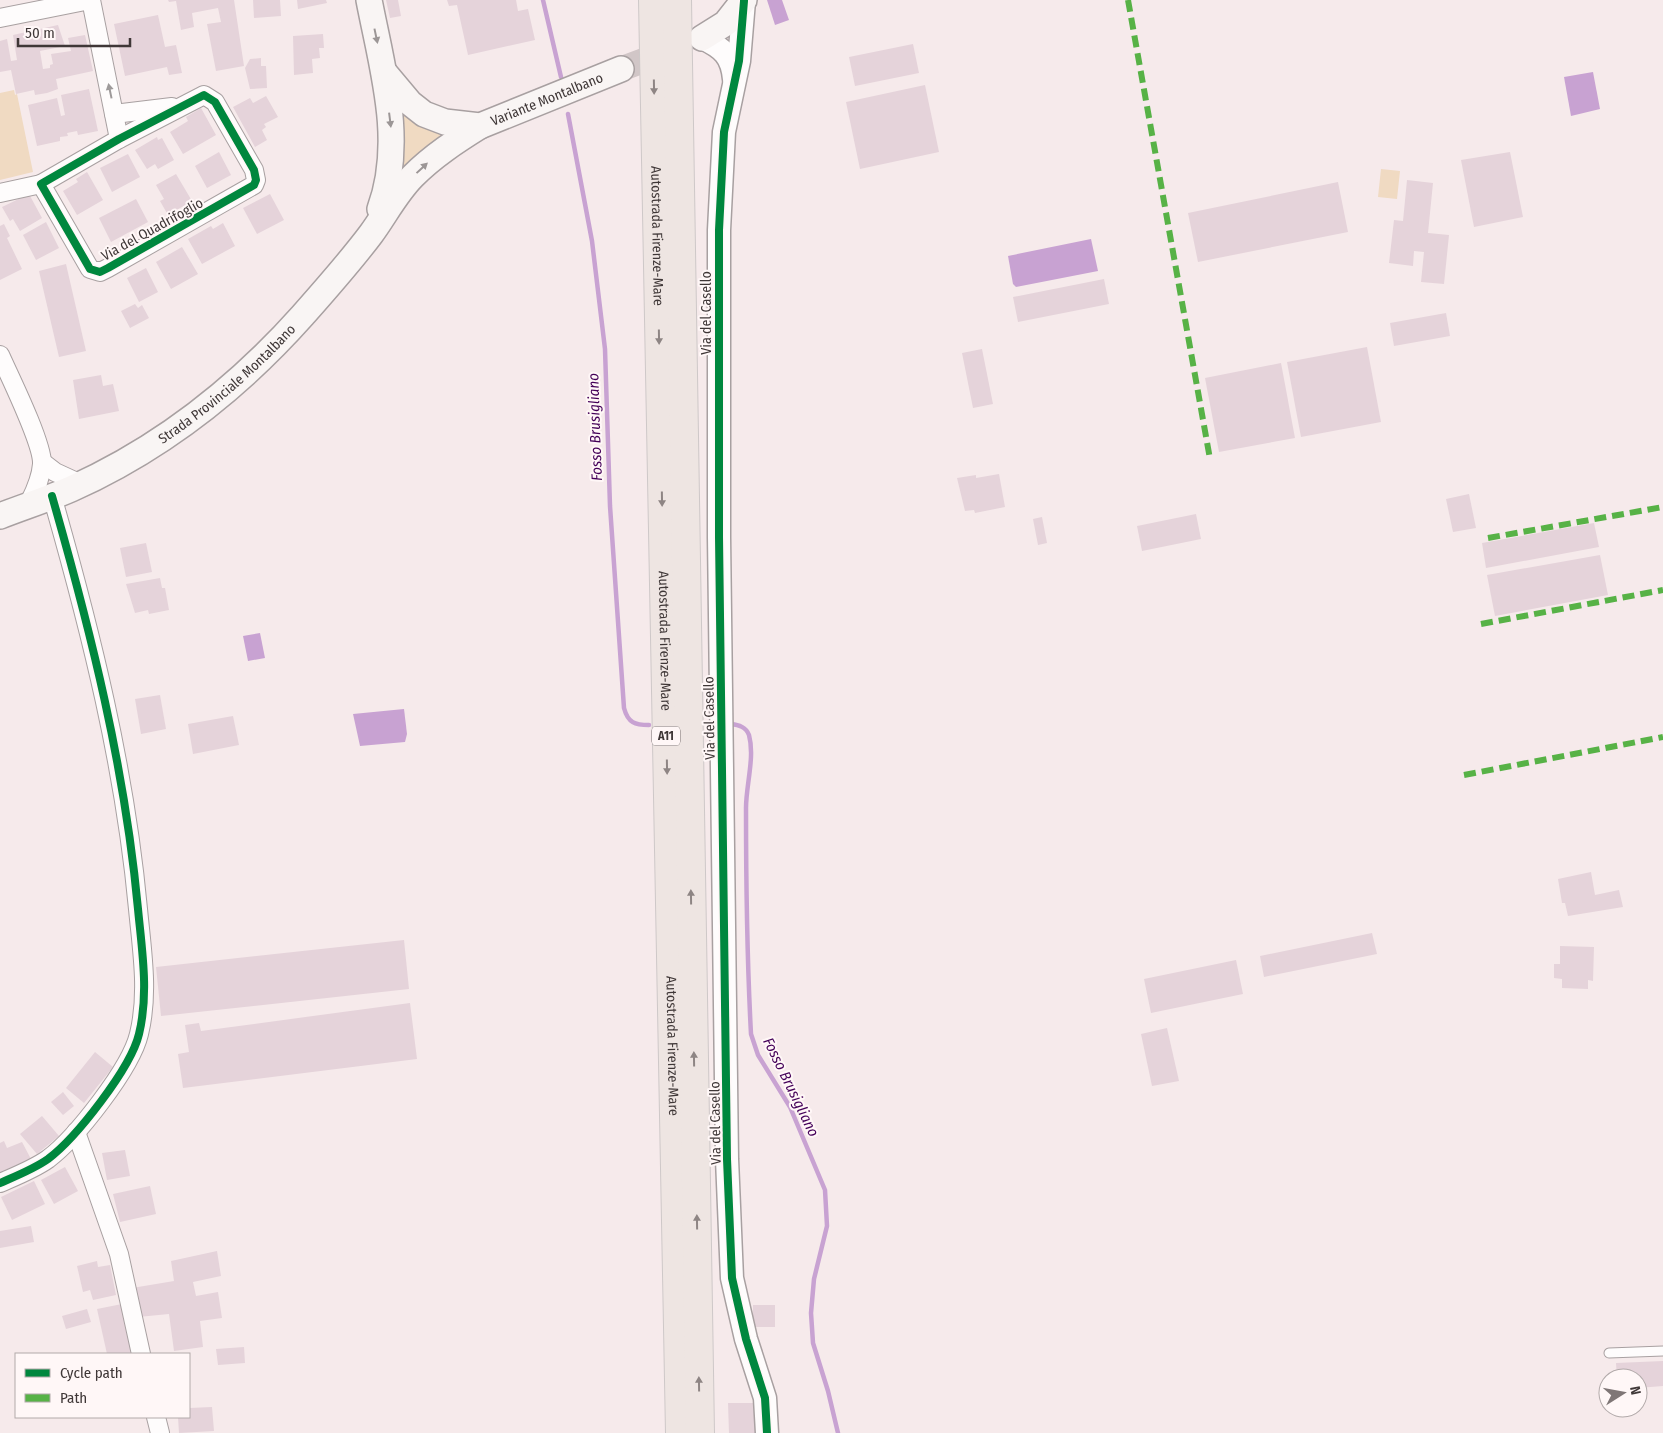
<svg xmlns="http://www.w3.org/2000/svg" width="1663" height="1433" viewBox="0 0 1663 1433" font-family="'Fira Sans Condensed',sans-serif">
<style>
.green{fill:#f0dac2}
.water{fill:#c8a2d2}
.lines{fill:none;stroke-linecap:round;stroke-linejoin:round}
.stream{stroke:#c8a2d2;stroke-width:4.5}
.building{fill:#e5d3da}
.secondary-tunnel{stroke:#d1c6c7;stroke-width:25;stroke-dasharray:25 12;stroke-linecap:butt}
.service-casing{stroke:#a8a0a1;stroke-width:11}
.minor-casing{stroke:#a8a0a1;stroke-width:20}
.tertiary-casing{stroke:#a8a0a1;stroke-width:25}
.secondary-casing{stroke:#a8a0a1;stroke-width:28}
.motorway-casing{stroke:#cec8c8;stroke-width:30}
.service{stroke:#fefcfc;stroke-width:9}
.minor{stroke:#fefcfc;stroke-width:18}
.tertiary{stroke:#fefcfc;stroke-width:22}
.secondary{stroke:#f9f5f4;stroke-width:25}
.motorway{stroke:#eee5e2;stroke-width:28}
.quiet{stroke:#57b246;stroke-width:6;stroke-dasharray:12 6;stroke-linecap:butt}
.cycleway-casing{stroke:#fff7f7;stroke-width:11}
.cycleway{stroke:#00873e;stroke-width:8}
.oneway{fill:#9c9696}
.oneway2{fill:#8e8584}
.oneway3{fill:#9e9a9a}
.labels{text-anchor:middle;stroke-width:4;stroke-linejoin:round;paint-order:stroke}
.shield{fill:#fff7f7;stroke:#797171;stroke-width:1}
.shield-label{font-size:12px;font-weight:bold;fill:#3f3737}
.street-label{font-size:14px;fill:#3f3737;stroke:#fff7f7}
.water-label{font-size:15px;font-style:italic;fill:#440058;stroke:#fff7f7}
</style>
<rect width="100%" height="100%" fill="#f6eaeb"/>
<g class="green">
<path d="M14 90 15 95 17 94 33 172 0 180V93Z"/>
<path d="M396 99 448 132 401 175Z"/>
<path d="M1381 169 1400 171 1397 199 1378 197Z"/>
</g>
<g class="water">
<path d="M767 0H782L789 20 775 25Z"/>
<path d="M1593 72 1600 109 1571 116 1564 77Z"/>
<path d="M1091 239 1098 271 1016 287 1013 284 1008 256Z"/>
<path d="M260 633 265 658 248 661 243 636Z"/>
<path d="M404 709 407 734 405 742 360 746 353 714Z"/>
</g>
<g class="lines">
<g class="stream">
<path d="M543 0 561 77"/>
<path d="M568 114 592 241 605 349 610 506 624 708C628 723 635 725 649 725"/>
<path d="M731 724C739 725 746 727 749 735 755 757 746 785 746 808 746 883 747 959 751 1034L758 1055 790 1107 825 1190 827 1226 814 1279 811 1313 813 1343 828 1391 838 1433"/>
</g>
</g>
<g class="building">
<path d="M168 0H234L244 66 216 71 207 24 221 22 218 8 192 13 194 27 181 30 176 1 169 2Z"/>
<path d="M253 0H280L281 16 254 18Z"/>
<path d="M297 0H326L327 3 298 9Z"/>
<path d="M386 0H398L401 16 390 18Z"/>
<path d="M447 0H516L518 11 528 9 535 40 468 55 457 5 449 6Z"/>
<path d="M158 15 165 47 176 45 182 73 169 75 167 67 125 76 114 24Z"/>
<path d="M58 25 65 46 40 51 43 69 50 68V65L53 64 51 54 71 51 68 38 85 35 93 71 56 79 58 89 47 93 35 95 34 90 16 94 11 70 0 72V41L7 39 11 61 17 60 13 35Z"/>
<path d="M323 34 324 48H319L320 58 312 59 313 73 294 75 293 36Z"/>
<path d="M913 44 919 73 855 86 849 57Z"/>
<path d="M261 58V66H266L267 88 250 89 245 68 250 59Z"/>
<path d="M925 85 939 152 860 169 846 102Z"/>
<path d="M89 89 98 131 78 135 77 131 67 133 68 136 60 137V141L37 146 28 105 57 98 61 116 65 115 61 95Z"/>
<path d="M266 96 278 117 264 124 266 127 262 130 267 140 255 147 233 107 250 98 253 103Z"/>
<path d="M201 108 216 135 183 154 170 132 188 121 186 117Z"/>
<path d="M157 137 158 140 162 138 174 160 158 169 155 164 147 169 135 150Z"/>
<path d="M219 152 231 175 207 188 195 166Z"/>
<path d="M1510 152 1523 217 1474 227 1461 160Z"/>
<path d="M128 154 140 177 112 192 100 168Z"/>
<path d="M87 172 103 200 77 215 63 191 78 182 76 179Z"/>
<path d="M176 174 192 201 168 215 160 201 164 199 156 185Z"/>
<path d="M1407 180 1433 183 1428 233 1449 235 1444 284 1421 282 1424 252 1414 251 1413 266 1389 263 1394 220 1403 221Z"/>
<path d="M1338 182 1348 232 1198 262 1188 213Z"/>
<path d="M29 194 42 218 20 231 13 219 10 221 2 207Z"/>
<path d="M270 194 284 220 257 234 243 208Z"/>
<path d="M136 199 148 222 111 242 99 218Z"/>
<path d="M46 222 59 248 36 260 23 235Z"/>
<path d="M223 223 235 246 202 264 188 239 211 226 213 229Z"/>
<path d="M4 224 10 236 7 238 22 269 0 280V226Z"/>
<path d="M182 247 198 274 171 289 156 262Z"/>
<path d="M66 264 86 351 59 357 39 271Z"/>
<path d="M146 268 158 292 139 302 127 278Z"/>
<path d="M1104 279 1109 304 1018 322 1013 297Z"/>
<path d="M135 304 138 308 142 305 149 318 130 328 121 311Z"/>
<path d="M1446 313 1450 336 1394 346 1390 323Z"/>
<path d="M1367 347 1381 422 1301 437 1287 362Z"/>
<path d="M982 349 993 404 973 408 962 353Z"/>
<path d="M1281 363 1295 438 1219 452 1205 378Z"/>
<path d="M101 375 103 386 113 384 119 411 79 419 73 380Z"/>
<path d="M999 474 1005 507 975 513 974 510 965 511 957 478 976 475V478Z"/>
<path d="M1469 494 1476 528 1453 532 1446 499Z"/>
<path d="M1196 514 1201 539 1142 551 1137 526Z"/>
<path d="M1042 517 1047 543 1038 545 1033 519Z"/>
<path d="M1594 523 1599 547 1486 568 1482 543Z"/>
<path d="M146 543 152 572 126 577 120 548Z"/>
<path d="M1600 555 1608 595 1495 616 1487 575Z"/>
<path d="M160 578 162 588H165L169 610 149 614 148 610 135 613 126 584Z"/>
<path d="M160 695 166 729 141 734 135 699Z"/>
<path d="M233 716 239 745 193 754 188 724Z"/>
<path d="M1591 872 1595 895 1619 890 1623 907 1568 916 1565 903H1562L1558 879Z"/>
<path d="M1372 933 1377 954 1264 977 1260 956Z"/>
<path d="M404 940 409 989 161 1016 156 967Z"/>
<path d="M1560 946 1594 947 1593 981 1588 980V989L1562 988V979L1554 978V964H1560Z"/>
<path d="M1236 960 1243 994 1151 1013 1144 979Z"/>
<path d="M410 1003 417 1059 183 1088 178 1054 189 1052 185 1025 199 1023 201 1031Z"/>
<path d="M1167 1028 1179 1081 1152 1086 1141 1034Z"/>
<path d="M95 1052 113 1067 84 1103 66 1088Z"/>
<path d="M63 1092 74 1106 63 1115 51 1102Z"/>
<path d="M42 1116 59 1136 37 1154 20 1134Z"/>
<path d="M4 1141 7 1148 22 1142 32 1161 0 1176V1143Z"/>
<path d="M125 1150 130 1176 107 1180 102 1153Z"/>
<path d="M65 1167 78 1191 54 1204 41 1180Z"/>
<path d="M34 1181 45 1204 12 1220 1 1197Z"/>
<path d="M150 1186 156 1214 120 1222 113 1194Z"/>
<path d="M31 1226 34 1242 0 1248V1231Z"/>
<path d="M217 1251 221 1276 193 1282 196 1296 218 1292 222 1318 200 1321 203 1347 174 1351 169 1314 138 1317 132 1288 174 1281 171 1261Z"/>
<path d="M97 1261 98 1267 110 1265 116 1295 93 1300 90 1290 83 1292 77 1266Z"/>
<path d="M122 1304 133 1354H107L97 1309Z"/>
<rect x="753" y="1305" width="22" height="22"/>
<path d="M87 1309 91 1322 66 1329 62 1316Z"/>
<path d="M244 1347 245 1363 218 1365 216 1349Z"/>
<path d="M1663 1361V1386L1638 1388V1378H1617L1616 1363Z"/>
<path d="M728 1403H755V1433H729Z"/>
<path d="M212 1407 214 1431 179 1433 178 1417H189V1408Z"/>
</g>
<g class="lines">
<path class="secondary-tunnel" d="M621 69 672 50"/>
<defs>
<path id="service" d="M1609 1353 1663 1351"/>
<g id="minor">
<path d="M91 0 119 139"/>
<path d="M0 18 90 0"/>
<path d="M204 95 215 102 254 170 256 180 254 185 108 268 100 272 90 269 41 184 119 139Z"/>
<path d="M114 114 172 107"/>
<path d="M0 193 41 184"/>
<path d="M0 355C10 377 43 444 42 464 41 478 36 489 30 501"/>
<path d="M42 462 55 472 81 484"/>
<path d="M76 1132 119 1254 141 1354"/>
<path d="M0 1183C16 1176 34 1169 48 1159 76 1138 131 1068 139 1034 149 993 142 951 138 909 125 768 91 632 52 496"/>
<path d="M156 1417 160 1433"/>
</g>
<g id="tertiary">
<path d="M744 1 739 61 724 132 719 230V537L727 1159 732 1278 746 1339 765 1398 767 1433"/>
<path d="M702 38C723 48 732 56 734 79"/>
</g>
<g id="secondary">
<path d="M369 0C382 68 405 141 380 209"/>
<path d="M702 38 726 23 744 0"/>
<path id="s1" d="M384 72 410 103 424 114 445 122 480 126 621 69"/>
<path id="s2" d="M0 516C23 507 48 499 71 489 160 449 238 388 303 315 326 289 350 262 371 234 385 215 396 193 413 176 433 156 456 141 480 126"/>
</g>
<g id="motorway">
<path id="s3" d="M653 0 680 1433"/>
<path d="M677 0 700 1433"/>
</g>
</defs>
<use href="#service" class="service-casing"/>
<use href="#minor" class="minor-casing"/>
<use href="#tertiary" class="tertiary-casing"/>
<use href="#secondary" class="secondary-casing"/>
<use href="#motorway" class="motorway-casing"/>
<use href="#service" class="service"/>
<use href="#minor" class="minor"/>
<use href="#tertiary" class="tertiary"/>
<use href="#secondary" class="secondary"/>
<use href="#motorway" class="motorway"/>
<g class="quiet">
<path d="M1128 0 1210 459"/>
<path d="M1488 538 1663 507"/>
<path d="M1481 624 1663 590"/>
<path d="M1464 775 1663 737"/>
</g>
<defs>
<g id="cycleway">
<path d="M744 1 739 61 724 132 719 230V537L727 1159 732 1278 746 1339 765 1398 767 1433"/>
<path d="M204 95 215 102 254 170 256 180 254 185 108 268 100 272 90 269 41 184 119 139Z"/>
<path d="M0 1183C16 1176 34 1169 48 1159 76 1138 131 1068 139 1034 149 993 142 951 138 909 125 768 91 632 52 496"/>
</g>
</defs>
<use href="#cycleway" class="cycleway-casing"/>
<use href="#cycleway" class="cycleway"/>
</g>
<defs><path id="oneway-solid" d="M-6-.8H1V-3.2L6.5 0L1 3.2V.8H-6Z" transform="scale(1.25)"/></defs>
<g class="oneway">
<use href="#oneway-solid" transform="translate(376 36) rotate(78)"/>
<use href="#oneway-solid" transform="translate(390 120) rotate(83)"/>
<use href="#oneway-solid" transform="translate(422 168) rotate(-43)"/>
</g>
<g class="oneway2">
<use href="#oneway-solid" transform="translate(654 87) rotate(89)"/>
<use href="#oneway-solid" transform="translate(659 337) rotate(89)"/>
<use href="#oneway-solid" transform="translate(662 499) rotate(89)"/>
<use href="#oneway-solid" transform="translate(667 767) rotate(89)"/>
<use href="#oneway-solid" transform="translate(691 897) rotate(-91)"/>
<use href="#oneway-solid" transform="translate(694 1059) rotate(-91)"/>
<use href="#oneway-solid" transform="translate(697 1222) rotate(-91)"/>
<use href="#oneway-solid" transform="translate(699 1384) rotate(-91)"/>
</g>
<use class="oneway3" href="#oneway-solid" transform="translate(110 91) rotate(-102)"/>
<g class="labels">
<rect class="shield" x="652" y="726.5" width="28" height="19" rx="4"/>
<g class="shield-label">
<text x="666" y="740">A11</text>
</g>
<g class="street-label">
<text dy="5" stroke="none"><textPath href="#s1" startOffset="188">Variante Montalbano</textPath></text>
<text transform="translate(152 229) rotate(-29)" y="5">Via del Quadrifoglio</text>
<text dy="5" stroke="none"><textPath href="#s3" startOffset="236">Autostrada Firenze-Mare</textPath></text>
<text transform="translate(706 313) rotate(-90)" y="5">Via del Casello</text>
<text dy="5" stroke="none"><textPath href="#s2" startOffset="265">Strada Provinciale Montalbano</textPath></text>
<text dy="5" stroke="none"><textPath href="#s3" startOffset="641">Autostrada Firenze-Mare</textPath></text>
<text transform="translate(709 718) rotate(-91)" y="5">Via del Casello</text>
<text dy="5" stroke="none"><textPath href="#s3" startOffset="1046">Autostrada Firenze-Mare</textPath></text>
<text transform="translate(715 1123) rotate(-91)" y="5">Via del Casello</text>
</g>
<g class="water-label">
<text transform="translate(595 427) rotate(-92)" y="5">Fosso Brusigliano</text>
<text transform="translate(791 1087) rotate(64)" y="5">Fosso Brusigliano</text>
</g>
</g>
<rect x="15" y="1353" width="175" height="65" fill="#fff7f7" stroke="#b2aaaa"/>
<rect x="25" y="1369" width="25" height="8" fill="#00873e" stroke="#b2aaaa"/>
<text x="60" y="1378" font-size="15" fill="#3f3737">Cycle path</text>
<rect x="25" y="1394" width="25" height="8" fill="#57b246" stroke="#b2aaaa"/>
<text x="60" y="1403" font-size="15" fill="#3f3737">Path</text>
<g transform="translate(1623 1393) rotate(79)"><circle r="24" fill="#fff7f7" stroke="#b2aaaa"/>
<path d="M0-4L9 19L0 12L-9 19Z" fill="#7f7676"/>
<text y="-8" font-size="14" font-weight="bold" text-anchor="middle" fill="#3f3737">N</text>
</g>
<path d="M18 38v8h112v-8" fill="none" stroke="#3f3737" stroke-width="2.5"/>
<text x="25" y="38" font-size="15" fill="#3f3737" stroke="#fff7f7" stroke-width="4" paint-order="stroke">50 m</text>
</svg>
